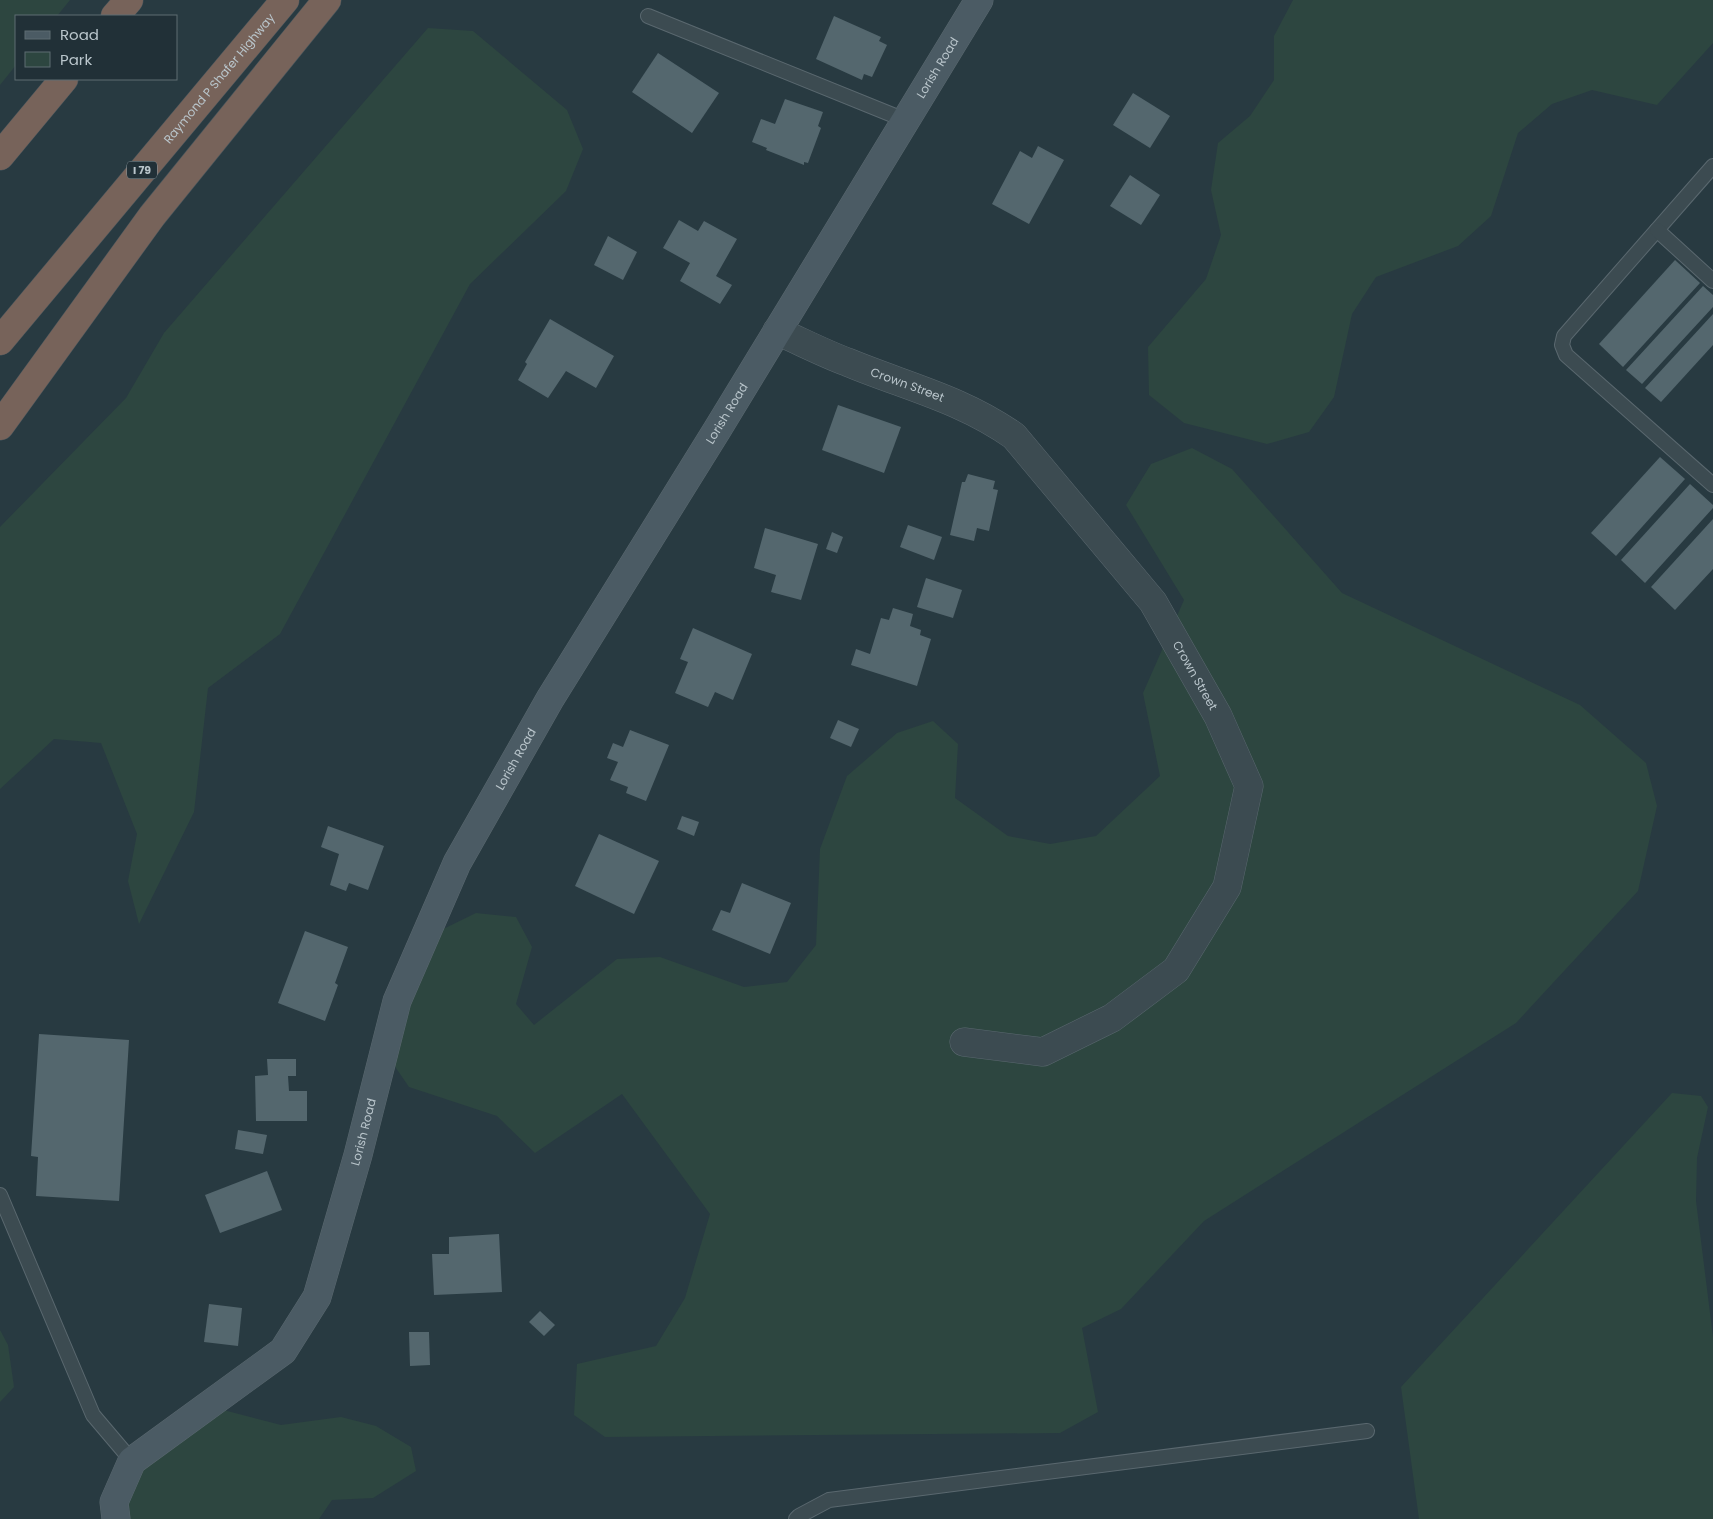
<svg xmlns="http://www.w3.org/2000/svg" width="1713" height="1519" viewBox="0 0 1713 1519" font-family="Poppins,sans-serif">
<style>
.green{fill:#2d4640}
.building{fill:#54676e}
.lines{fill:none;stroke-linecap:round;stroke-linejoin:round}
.lane-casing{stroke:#5a686f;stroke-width:16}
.street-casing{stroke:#5a686f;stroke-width:29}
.secondary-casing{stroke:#5a686f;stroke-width:29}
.highway-casing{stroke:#47555c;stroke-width:29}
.lane{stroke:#3c4b51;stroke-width:14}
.street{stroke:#3c4b51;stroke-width:28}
.secondary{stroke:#4b5b64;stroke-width:28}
.highway{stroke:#77635a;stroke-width:28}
.labels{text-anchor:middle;stroke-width:4;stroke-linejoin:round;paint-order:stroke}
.shield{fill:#213037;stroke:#8b989f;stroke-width:1}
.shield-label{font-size:11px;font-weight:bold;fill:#b9c5cb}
.street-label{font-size:12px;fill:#b9c5cb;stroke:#213037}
</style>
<rect width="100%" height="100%" fill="#283a41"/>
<g class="green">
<path d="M0 0H70L57 16H16V65L0 85Z"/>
<path d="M1293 0H1713V43L1657 105 1592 90 1552 104 1518 133 1491 216 1458 246 1376 277 1352 314 1334 397 1309 432 1267 444 1184 423 1149 395 1148 347 1206 279 1221 235 1211 190 1218 143 1250 116 1274 80V36Z"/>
<path d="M428 28 473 31 567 110 583 149 566 191 470 284 280 634 208 688 194 812 139 924 128 881 137 834 101 743 54 739 0 789V527L126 398 164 333Z"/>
<path d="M1192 448 1232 469 1342 593 1580 705 1646 763 1657 806 1638 891 1516 1023 1204 1221 1121 1309 1082 1328 1098 1412 1060 1433 605 1437 574 1415 577 1364 656 1346 685 1298 710 1214 622 1094 535 1153 497 1116 409 1087 387 1055 431 935 476 913 516 917 532 947 516 1004 534 1025 617 959 660 957 744 987 787 982 816 945 820 849 847 776 897 733 933 721 958 744 955 798 1008 836 1050 844 1096 836 1160 776 1143 693 1184 600 1126 505 1151 464Z"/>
<path d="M1672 1093 1701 1096 1708 1107 1697 1158 1696 1201 1713 1337V1519H1419L1401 1387Z"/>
<path d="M0 1330 8 1345 14 1387 0 1402Z"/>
<path d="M212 1407 281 1425 341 1417 376 1426 411 1447 416 1471 373 1498 332 1500 319 1519H119L135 1463Z"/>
</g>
<g class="building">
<path d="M834 16 881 37 879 41 887 45 872 77 864 74 862 80 816 59Z"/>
<path d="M658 53 719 93 692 133 632 92Z"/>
<path d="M1133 93 1170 116 1150 148 1113 125Z"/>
<path d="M785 99 823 112 818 126 821 128 808 163 804 162V165L766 150 767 148 752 142 761 119 775 124Z"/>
<path d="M1038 146 1064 160 1029 224 992 204 1020 151 1032 158Z"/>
<path d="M1130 175 1160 195 1141 225 1110 206Z"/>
<path d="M679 220 698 231 704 221 737 239 716 276 732 285 720 304 680 281 690 263 663 248Z"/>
<path d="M608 236 637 252 623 280 594 265Z"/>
<path d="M1675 260 1700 283 1623 367 1599 344Z"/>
<path d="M1703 286 1713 295V307L1642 384 1626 370Z"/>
<path d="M1713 314V345L1661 402 1645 388Z"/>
<path d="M550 319 614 356 596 388 566 371 548 398 518 380 527 364 525 362Z"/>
<path d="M838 405 901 427 884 473 822 450Z"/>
<path d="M1660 457 1685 479 1616 556 1591 533Z"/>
<path d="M968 474 995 481 993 489 998 490 989 531 977 528 974 541 950 535 962 482H965Z"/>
<path d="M1690 484 1713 505V508L1645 583 1621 560Z"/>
<path d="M1713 519V569L1675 610 1651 587Z"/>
<path d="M908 525 942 537 934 560 900 547Z"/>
<path d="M765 528 818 544 801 600 771 592 776 575 754 568Z"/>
<path d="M832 532 843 537 837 553 826 549Z"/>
<path d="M926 578 962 590 953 618 917 607Z"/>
<path d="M893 608 913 614 910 626 921 630 920 635 931 639 917 686 851 665 856 649 870 654 881 618 889 620Z"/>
<path d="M693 628 752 654 733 700 715 692 708 707 675 693 688 662 680 659Z"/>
<path d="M838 720 859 729 851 747 830 738Z"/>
<path d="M630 730 669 745 646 801 626 793 628 787 610 780 618 762 607 758 613 743 623 747Z"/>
<path d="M682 816 699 822 694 836 677 829Z"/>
<path d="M328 826 384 846 368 890 349 883 346 891 330 885 339 854 321 847Z"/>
<path d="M599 834 659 861 634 914 575 886Z"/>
<path d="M742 883 791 903 770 954 712 930 721 910 730 913Z"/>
<path d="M305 931 348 947 335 983 338 985 325 1021 278 1003Z"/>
<path d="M39 1034 129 1040 119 1201 36 1196 38 1157 31 1156Z"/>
<path d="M267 1059H296V1076H288L289 1091H307V1121H256L255 1076 268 1075Z"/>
<path d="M238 1130 267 1135 263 1154 235 1149Z"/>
<path d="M267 1171 282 1210 220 1233 205 1195Z"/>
<path d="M499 1234 502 1292 434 1295 432 1254H449V1237Z"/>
<path d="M209 1304 242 1308 238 1346 204 1342Z"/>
<path d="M540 1311 555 1325 544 1336 529 1322Z"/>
<path d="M409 1332H429L430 1365 410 1366Z"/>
</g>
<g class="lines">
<defs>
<g id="lane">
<path d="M648 16 905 120"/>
<path d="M1713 166 1564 336 1562 345 1566 355 1713 485"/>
<path d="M1657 230 1713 281"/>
<path d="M0 1195 93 1415 132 1461"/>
<path d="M796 1519 799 1516 829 1500 1367 1431"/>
</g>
<g id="street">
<path id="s1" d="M777 331C800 341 823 353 847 362 905 386 962 399 1014 436L1153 602 1218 716 1249 786 1227 887 1176 970 1112 1018 1043 1052 964 1042"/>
</g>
<g id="secondary">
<path id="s2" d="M116 1519 114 1502 132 1461 283 1351 317 1297 358 1155 397 1001 457 863 550 699 717 430 979 0"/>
</g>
<g id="highway">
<path d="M115 16 129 0"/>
<path d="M0 156 64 79"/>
<path id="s3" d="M0 341 285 0"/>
<path d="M0 426 152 216 327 0"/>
</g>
</defs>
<use href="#lane" class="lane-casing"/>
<use href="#street" class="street-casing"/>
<use href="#secondary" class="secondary-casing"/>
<use href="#highway" class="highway-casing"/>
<use href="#lane" class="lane"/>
<use href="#street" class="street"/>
<use href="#secondary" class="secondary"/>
<use href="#highway" class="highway"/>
</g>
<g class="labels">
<rect class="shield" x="127" y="161.5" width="30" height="17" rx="4"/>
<g class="shield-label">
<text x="142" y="174">I 79</text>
</g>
<g class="street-label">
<text dy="4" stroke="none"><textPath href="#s2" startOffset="1699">Lorish Road</textPath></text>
<text dy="4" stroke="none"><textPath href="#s3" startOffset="342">Raymond P Shafer Highway</textPath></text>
<text dy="4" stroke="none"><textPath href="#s1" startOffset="141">Crown Street</textPath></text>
<text dy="4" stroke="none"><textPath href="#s2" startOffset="1294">Lorish Road</textPath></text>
<text dy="4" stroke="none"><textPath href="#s1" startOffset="561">Crown Street</textPath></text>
<text dy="4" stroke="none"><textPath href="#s2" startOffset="889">Lorish Road</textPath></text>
<text dy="4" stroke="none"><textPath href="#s2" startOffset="484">Lorish Road</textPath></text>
</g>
</g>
<rect x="15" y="15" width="162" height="65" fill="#213037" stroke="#5e6c72"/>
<rect x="25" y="31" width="25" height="8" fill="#4b5b64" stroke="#5e6c72"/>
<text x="60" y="40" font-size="15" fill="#b9c5cb">Road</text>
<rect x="25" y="52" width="25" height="15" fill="#2d4640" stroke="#5e6c72"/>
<text x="60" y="65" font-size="15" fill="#b9c5cb">Park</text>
</svg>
